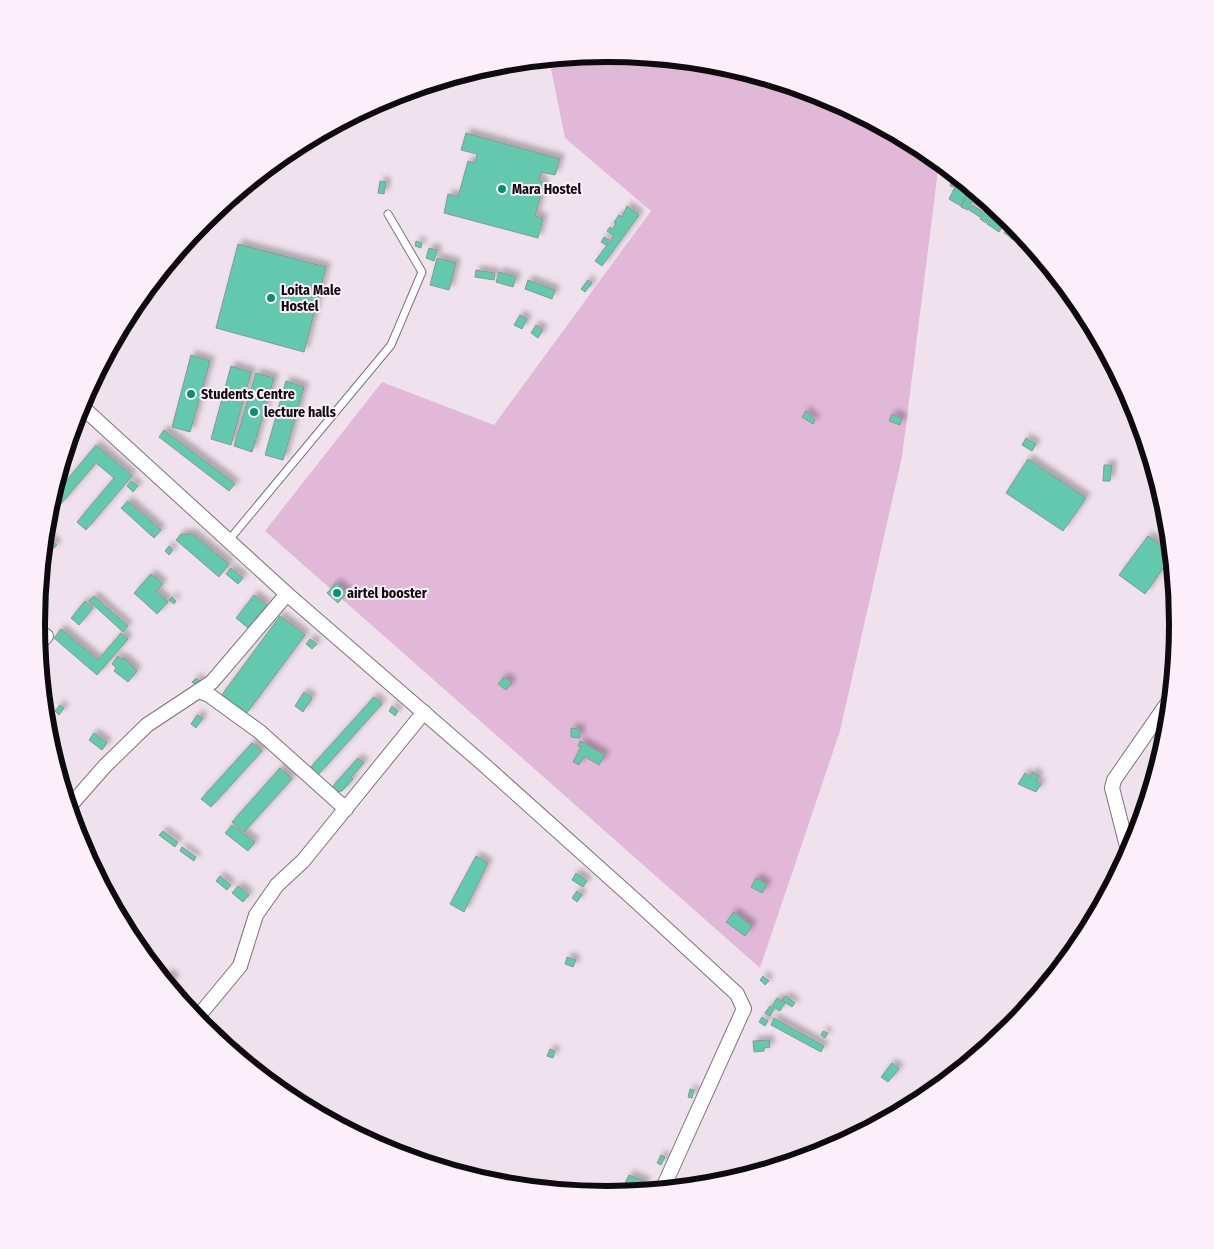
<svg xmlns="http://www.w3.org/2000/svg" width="1214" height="1249" viewBox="0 0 1214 1249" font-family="'Fira Sans Condensed',sans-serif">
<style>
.green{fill:#e2b8d9}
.building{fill:#63c8ac;stroke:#889892;filter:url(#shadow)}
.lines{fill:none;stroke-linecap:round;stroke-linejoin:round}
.lane-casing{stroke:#7e727b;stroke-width:9}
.street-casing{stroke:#7e727b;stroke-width:16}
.lane{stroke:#fff;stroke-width:7}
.street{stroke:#fff;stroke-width:14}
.poi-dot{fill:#0e8d73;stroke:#fceff9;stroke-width:2}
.labels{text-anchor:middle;stroke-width:4;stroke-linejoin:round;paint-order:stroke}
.poi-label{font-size:14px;font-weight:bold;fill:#0e0a0d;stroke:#fceff9;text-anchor:start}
.rim{fill:none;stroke:#0e0a0d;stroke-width:6}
</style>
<defs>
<filter id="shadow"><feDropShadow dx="4.5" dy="-4.5" stdDeviation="2.5" flood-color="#0004"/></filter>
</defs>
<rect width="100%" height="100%" fill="#efe2ec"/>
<path class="green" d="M607 54 719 65 826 97 924 150 939 162 902 457 840 731 760 968 265 531 382 382 494 425 651 211 565 138 549 59Z"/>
<g class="building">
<path d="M466 133 560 159 555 175 541 172 539 181 544 183 535 216 543 218 538 238 444 213 448 194 458 197 468 161 475 163 477 154 461 150Z"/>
<path d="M953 174 962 181 960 188 950 186Z"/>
<path d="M380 181 386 182 384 194 378 193Z"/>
<path d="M965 183 976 193 968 210 961 207 970 190 963 186Z"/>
<path d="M955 187 967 193 961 206 949 199Z"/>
<path d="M990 204 995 208 986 223 980 219Z"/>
<path d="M972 205 983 212 980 217 969 210Z"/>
<path d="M627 206 639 215 602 266 595 261 614 236 607 231 610 227 613 229 616 224 614 222 619 215 622 217Z"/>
<path d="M996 209 1008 218 999 232 987 224Z"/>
<path d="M1011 221 1016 227 1010 237 1004 233Z"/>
<path d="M1016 228 1023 237 1019 243 1010 238Z"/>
<path d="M604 237 609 240 606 245 601 242Z"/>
<path d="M416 241 422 243 421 248 415 246Z"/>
<path d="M1028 243 1032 247 1031 250 1026 248Z"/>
<path d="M238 244 326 267 304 352 216 328Z"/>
<path d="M429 248 437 250 434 261 426 258Z"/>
<path d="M1034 250 1039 255 1037 258 1032 255Z"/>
<path d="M437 258 456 263 449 290 430 285Z"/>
<path d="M476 270 495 273 494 280 475 277Z"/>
<path d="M499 272 516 277 513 287 496 282Z"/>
<path d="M528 280 555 290 552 299 525 289Z"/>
<path d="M588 280 592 283 585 292 581 289Z"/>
<path d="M520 315 527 319 522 329 514 325Z"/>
<path d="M536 325 543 330 538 338 531 333Z"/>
<path d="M191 355 210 361 190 432 172 427Z"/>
<path d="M231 366 251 372 231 445 211 439Z"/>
<path d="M256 373 274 378 252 452 234 446Z"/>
<path d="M286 381 304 387 283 460 265 455Z"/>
<path d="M806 411 815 420 813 424 802 417Z"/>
<path d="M892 414 902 418 900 425 889 421Z"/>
<path d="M164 430 235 484 229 491 159 437Z"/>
<path d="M1026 438 1036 444 1032 451 1022 445Z"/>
<path d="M96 445 132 476 86 530 77 522 114 478 96 463 60 505 52 498Z"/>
<path d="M1028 459 1086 498 1063 531 1006 493Z"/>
<path d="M1104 465H1112L1110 481H1103Z"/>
<path d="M131 481 138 486 133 492 127 486Z"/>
<path d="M128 501 161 530 154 538 121 508Z"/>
<path d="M181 534H192L229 564 219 577 176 540Z"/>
<path d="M45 535 57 545 52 550 44 544Z"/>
<path d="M1148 536 1171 552V557L1145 594 1119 575Z"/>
<path d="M169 546 173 550 169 555 165 551Z"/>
<path d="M231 568 243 578 238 584 226 574Z"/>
<path d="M151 574 163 584 156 591 168 602 157 614 134 593Z"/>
<path d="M336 583 347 592 338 603 327 593Z"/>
<path d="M254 595 267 605 248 628 236 618Z"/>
<path d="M94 596 128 626 123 632 89 601Z"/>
<path d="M172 597 176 601 174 604 169 600Z"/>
<path d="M85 601 93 608 79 625 71 618Z"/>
<path d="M280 616 305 635 246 714 221 696Z"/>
<path d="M61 629 98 660 121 633 128 639 97 675 54 638Z"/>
<path d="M310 639 317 644 312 649 306 644Z"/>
<path d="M118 656 122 660 124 658 137 671 128 682 114 671 116 668 112 664Z"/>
<path d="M504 677 512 683 506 690 498 684Z"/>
<path d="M196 678 202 682 198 687 192 682Z"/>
<path d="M304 692 312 698 303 712 295 706Z"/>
<path d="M374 697 382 704 317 776 309 769Z"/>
<path d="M60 705 64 708 59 715 55 711Z"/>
<path d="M392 706 398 711 395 716 389 711Z"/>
<path d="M197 715 203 718 196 728 191 724Z"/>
<path d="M571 728 580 729V738L571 737Z"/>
<path d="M94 733 107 743 102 750 89 740Z"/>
<path d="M580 741 605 755 599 765 584 756 579 765 573 762 581 747 578 746Z"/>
<path d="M252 743 262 751 211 807 201 799Z"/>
<path d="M358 758 364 763 351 777 353 779 342 791 334 792 331 788Z"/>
<path d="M280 768 292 779 244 832 232 822Z"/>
<path d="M1033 772 1039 776 1036 781 1041 784 1036 792 1018 784 1025 773 1030 777Z"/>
<path d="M232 825 255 842 248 851 225 833Z"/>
<path d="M163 831 178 842 175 847 159 835Z"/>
<path d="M182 847 196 857 194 861 180 851Z"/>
<path d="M476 856 488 863 464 912 450 904Z"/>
<path d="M576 873 587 881 583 887 572 880Z"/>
<path d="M220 876 231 885 227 890 216 881Z"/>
<path d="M756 878 767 884 762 893 751 887Z"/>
<path d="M238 886 249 895 243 902 232 893Z"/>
<path d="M577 891 582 895 577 902 572 898Z"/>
<path d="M734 912 752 926 745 936 726 922Z"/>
<path d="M567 957 576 960 573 967 565 964Z"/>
<path d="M168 973 175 979 169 986 163 979Z"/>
<path d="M763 976 769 981 765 985 760 980Z"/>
<path d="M786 996 795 1003 792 1007 782 1000Z"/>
<path d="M777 998 785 1003 780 1011 772 1006Z"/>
<path d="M770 1006 774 1009 770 1016 765 1013Z"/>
<path d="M762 1017 768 1021 765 1026 759 1022Z"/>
<path d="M774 1018 824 1046 821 1052 771 1025Z"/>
<path d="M823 1031 828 1033 825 1038 821 1035Z"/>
<path d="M769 1040 770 1047 764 1048V1051L754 1052 753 1041Z"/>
<path d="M550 1049 555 1051 553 1058 547 1056Z"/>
<path d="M892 1063 899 1069 888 1082 881 1077Z"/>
<path d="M690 1089 694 1090 692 1098 688 1097Z"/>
<path d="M661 1155 665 1157 661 1165 657 1163Z"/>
<path d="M629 1175 646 1182 642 1190 625 1183Z"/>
</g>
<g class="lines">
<defs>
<path id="lane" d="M229 540 391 345 422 272 388 214"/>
<g id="street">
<path d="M80 405 287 594 482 763 636 901 737 994 744 1009 742 1013 662 1190"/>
<path d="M38 645 46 636"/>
<path d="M199 691 209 695 260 732 346 809"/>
<path d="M69 807 105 766 147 725 212 682 287 594"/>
<path d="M1129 854 1112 788 1114 780 1171 698"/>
<path d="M196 1019 240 966 256 915 277 885 303 861 424 712"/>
</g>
</defs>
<use href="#lane" class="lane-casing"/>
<use href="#street" class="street-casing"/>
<use href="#lane" class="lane"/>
<use href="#street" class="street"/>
</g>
<g class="poi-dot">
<circle cx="502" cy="189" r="5"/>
<circle cx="271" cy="298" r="5"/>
<circle cx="191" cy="394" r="5"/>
<circle cx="254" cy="412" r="5"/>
<circle cx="337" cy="593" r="5"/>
</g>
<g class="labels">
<g class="poi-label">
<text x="512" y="194">Mara Hostel</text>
<text x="281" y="295">Loita Male<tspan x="281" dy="16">Hostel</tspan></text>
<text x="201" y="399">Students Centre</text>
<text x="264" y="417">lecture halls</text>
<text x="347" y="598">airtel booster</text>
</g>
</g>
<path d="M0 0H1214V1249H0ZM45 624a562 562 0 1 1 1124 0a562 562 0 1 1-1124 0Z" fill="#fceff9" fill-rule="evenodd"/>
<path class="rim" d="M45 624a562 562 0 1 1 1124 0a562 562 0 1 1-1124 0Z"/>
</svg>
